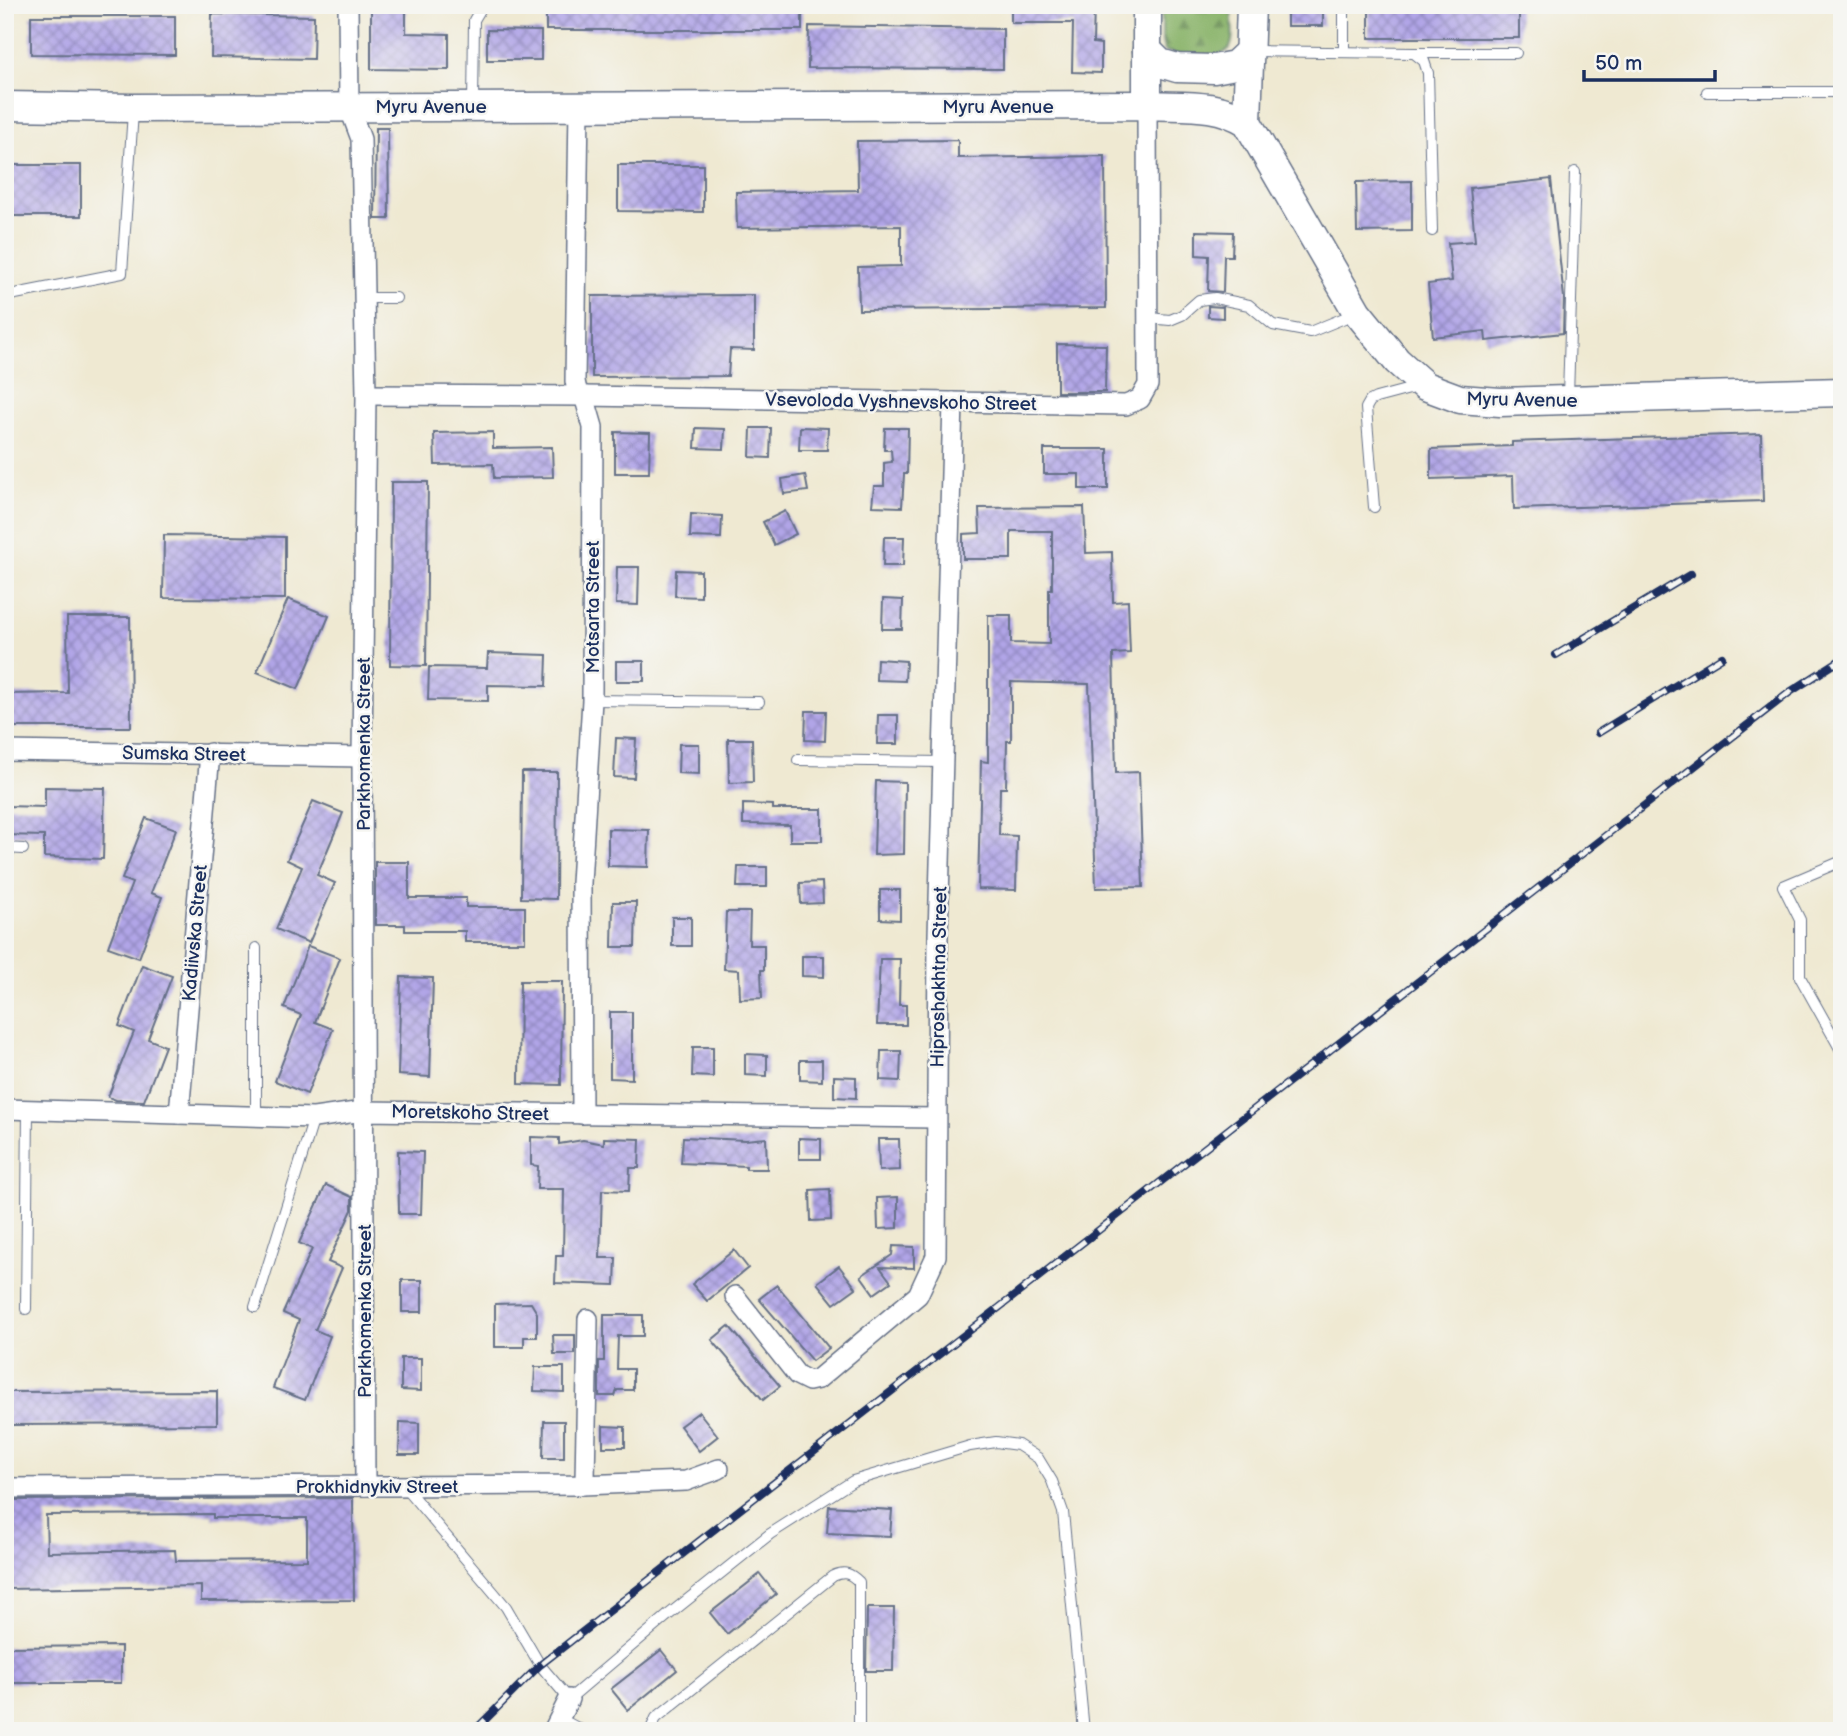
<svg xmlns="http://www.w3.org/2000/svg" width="1847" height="1736" viewBox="0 0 1847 1736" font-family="'Balsamiq Sans',sans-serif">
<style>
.forest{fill:url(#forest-firs);stroke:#527264;stroke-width:2}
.building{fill:url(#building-cross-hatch);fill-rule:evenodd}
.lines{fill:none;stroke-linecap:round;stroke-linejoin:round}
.service-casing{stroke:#657087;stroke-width:12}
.minor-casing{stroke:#657087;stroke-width:22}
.secondary-casing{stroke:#657087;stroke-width:31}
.service{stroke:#fff;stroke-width:10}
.minor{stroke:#fff;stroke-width:19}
.secondary{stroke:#fff;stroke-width:28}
.rail-casing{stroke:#1b2f5e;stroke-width:8}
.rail{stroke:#f6f6f2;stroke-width:5;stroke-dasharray:16;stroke-linecap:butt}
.labels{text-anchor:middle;stroke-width:5;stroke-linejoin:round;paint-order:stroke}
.street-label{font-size:19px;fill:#1b2f5e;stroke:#f6f6f2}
</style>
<defs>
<pattern id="forest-firs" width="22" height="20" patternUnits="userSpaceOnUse" patternTransform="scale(1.75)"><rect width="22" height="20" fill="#8ab46b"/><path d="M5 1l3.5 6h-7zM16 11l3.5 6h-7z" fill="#70935b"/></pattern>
<pattern id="building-cross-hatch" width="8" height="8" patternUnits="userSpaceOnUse" patternTransform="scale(1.75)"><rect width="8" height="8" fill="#b1a5e7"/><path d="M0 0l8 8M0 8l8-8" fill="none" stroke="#8f87be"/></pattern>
</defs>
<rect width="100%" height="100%" fill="#f6f6f2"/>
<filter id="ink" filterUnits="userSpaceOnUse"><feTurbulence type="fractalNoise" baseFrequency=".0143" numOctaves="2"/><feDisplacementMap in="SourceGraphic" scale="14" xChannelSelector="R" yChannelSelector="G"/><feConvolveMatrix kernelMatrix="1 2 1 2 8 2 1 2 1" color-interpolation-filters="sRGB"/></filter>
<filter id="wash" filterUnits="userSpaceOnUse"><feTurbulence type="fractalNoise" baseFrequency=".00686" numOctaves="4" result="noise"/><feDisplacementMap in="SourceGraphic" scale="28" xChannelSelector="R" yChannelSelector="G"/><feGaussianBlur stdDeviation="1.57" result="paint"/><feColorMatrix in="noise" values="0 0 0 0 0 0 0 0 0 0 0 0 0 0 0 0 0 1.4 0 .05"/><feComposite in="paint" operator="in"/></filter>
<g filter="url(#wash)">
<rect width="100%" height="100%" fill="#efe9d2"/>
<path class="forest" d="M1162 5H1231C1231 17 1235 34 1231 45 1226 62 1177 57 1164 50L1162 41Z"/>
<g id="blocks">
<g class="building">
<path d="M371 5H406V33L449 34V70L371 69Z"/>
<rect x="546" y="5" width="256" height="25"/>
<path d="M1011 5H1094L1093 43 1101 44V73L1072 72 1073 23H1011Z"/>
<rect x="1287" y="5" width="36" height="21"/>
<rect x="1369" y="5" width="150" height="33"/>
<path d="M212 14 314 16 313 59 211 57Z"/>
<path d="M31 16H175V55L31 54Z"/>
<path d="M809 26 1003 29V69L808 68Z"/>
<path d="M487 30 541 31V60H487Z"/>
<path d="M376 128H388L389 219H375Z"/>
<path d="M958 140V158L1105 156 1106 308 859 310 858 267 901 266V226L737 228 736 192 858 190 857 141Z"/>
<rect x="5" y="165" width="76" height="51"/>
<path d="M618 165H703V212L618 211Z"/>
<path d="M1551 179 1564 298 1563 333 1486 341 1485 331 1433 337 1428 284 1452 281 1448 243 1475 241 1470 188Z"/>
<path d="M1412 181V231L1357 232 1356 182Z"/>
<path d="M1196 231 1233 232 1232 256H1224L1223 292 1208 291 1209 256 1196 255Z"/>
<path d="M754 295V350L730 349 728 376 592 377V296Z"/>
<path d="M1208 306 1223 307V318L1208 317Z"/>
<path d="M1057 344 1106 345 1105 392H1057Z"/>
<path d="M800 427 828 428 827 450H799Z"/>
<path d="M696 428 725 429 724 449 695 448Z"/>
<path d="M751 428H771L770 458 750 457Z"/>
<path d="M885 428H908L907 474H904L902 507 872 506 874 486H884V463L892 462 891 450H884Z"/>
<path d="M493 432V448L552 447 553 477 494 478 493 464 435 465 434 433Z"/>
<path d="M615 432 650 433 649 473H615Z"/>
<path d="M1761 434 1763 501 1514 509 1513 476 1431 479V449L1512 446V442Z"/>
<path d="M1044 449H1108V489H1079V474H1044Z"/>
<path d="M805 475 808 491 784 494 782 479Z"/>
<path d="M391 482H428L426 666 390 665Z"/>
<path d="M1084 507 1086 553 1112 552 1113 602 1128 601 1130 653 1113 654 1116 773 1139 772 1143 887 1096 888 1089 684 1011 682V741H1007L1006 788H1000L999 835 1017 836 1016 890 978 889 981 761 988 762V615H1011V643L1049 644V589H1052V531H1011V559H963V534L980 533 979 508Z"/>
<path d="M785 511 796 534 774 545 763 522Z"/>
<path d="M691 514 722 516 721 538 690 537Z"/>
<path d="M164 535 285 537V599L163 598Z"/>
<path d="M884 537H904L903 566H883Z"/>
<path d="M617 567H639L638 605 616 604Z"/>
<path d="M676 570 701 571V597L675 596Z"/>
<path d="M288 599 329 616 298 689 257 672Z"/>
<path d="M883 599 903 600 902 629H882Z"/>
<path d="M67 617H130L131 727H5V694L68 693Z"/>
<path d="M488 653 547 655 546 686 488 685V701L428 700 429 667 487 668Z"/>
<path d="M877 659 906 661 905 681 876 680Z"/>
<rect x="616" y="661" width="28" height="20"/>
<path d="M806 711H826L825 741 805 740Z"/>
<path d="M878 715H898V744H877Z"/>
<path d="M616 738 636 739 634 778 614 777Z"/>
<path d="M728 739H752L753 782 729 783Z"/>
<path d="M679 744H699V774L678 773Z"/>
<path d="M522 772H557L556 899 521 898Z"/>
<path d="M876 781 905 782 904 854 874 855Z"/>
<path d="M45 787 105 788 103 859 44 857V836L5 835V806L45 807Z"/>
<path d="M313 801 343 813 317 875 335 883 309 943 276 929 302 867 287 860Z"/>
<path d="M743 804 773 805V809H822V841H790V825L743 824Z"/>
<path d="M146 818 176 829 151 893 162 897 139 958 108 947 132 883 122 879Z"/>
<path d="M608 829 649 830 648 867 608 866Z"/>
<path d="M375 862H409V898H466V907H525V942H465V931H405V925H375Z"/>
<path d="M738 867H767V887H737Z"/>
<path d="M822 882 823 903 801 904 800 883Z"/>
<path d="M880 890H900V920L880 919Z"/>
<path d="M613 902H636L635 947H612Z"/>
<path d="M726 912H750L749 945H764V970H761L762 998 740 999 739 970 724 969Z"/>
<rect x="672" y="917" width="19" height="29"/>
<path d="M308 946 340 958 315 1022 333 1029 307 1094 275 1081 301 1015 284 1008Z"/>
<path d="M802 956H824V977L802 976Z"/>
<path d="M880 959H900L899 1005H906V1025H877Z"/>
<path d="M142 965 172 976 148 1039 165 1046 144 1101 116 1100 108 1097 134 1032 119 1026Z"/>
<path d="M401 977 433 978 430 1077 398 1075Z"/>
<path d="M520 981H562L561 1085 519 1084Z"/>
<path d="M610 1012H632V1079L610 1078Z"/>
<path d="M693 1047H713V1077L692 1076Z"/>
<path d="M881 1051H901L900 1081 880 1080Z"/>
<path d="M745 1054 767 1055V1076L745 1075Z"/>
<path d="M800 1060H822V1081L800 1080Z"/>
<path d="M834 1076 856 1077V1098L834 1097Z"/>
<path d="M531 1137 559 1138V1144L583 1140 604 1144V1138L640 1139 639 1168H630L629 1191 602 1190 600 1258H616L615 1285 555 1283 556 1256H563L564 1189H537L538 1166 531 1165Z"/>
<path d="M683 1137 745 1140 766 1138 767 1169H746V1166L681 1163Z"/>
<path d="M799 1138 821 1139V1159H799Z"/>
<path d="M878 1139H899L900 1170 879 1171Z"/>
<path d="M398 1151 423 1152 421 1214H399Z"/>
<path d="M326 1185 352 1197V1210L328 1262 342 1268 315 1330 330 1336 305 1400 273 1388 299 1320 283 1313 312 1249 299 1243Z"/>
<path d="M830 1189 831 1220 811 1221 810 1190Z"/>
<path d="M898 1197V1228L878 1229 877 1198Z"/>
<path d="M893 1246 914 1247V1268L880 1267 891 1282 874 1294 861 1276 892 1255Z"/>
<path d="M734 1250 748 1268 707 1301 692 1284Z"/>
<path d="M839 1266 856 1288 834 1304 817 1283Z"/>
<rect x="402" y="1280" width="20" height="32"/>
<path d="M777 1285 829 1348 812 1361 759 1299Z"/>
<path d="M531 1303 537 1313V1337H524V1347H495V1304Z"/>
<path d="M604 1315H643V1336H618L617 1369H633V1390H617L615 1396H599V1361H604Z"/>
<path d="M729 1326 780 1386 763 1400 712 1340Z"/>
<path d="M553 1335H575V1354H554Z"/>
<path d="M401 1358H421V1391L401 1390Z"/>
<path d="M535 1367H564V1392L534 1391Z"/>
<path d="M217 1391V1424L5 1425V1392Z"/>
<path d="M699 1412 718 1436 699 1451 680 1426Z"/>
<path d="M544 1421H564V1458H543Z"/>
<path d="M400 1422 419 1423V1455H399Z"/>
<path d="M603 1426 625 1427V1447H603Z"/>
<path d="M353 1498 354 1600 201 1601V1586L5 1589V1500ZM213 1514V1518H307V1560L176 1561 175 1550 47 1552 46 1515Z"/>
<path d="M829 1506 892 1510 890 1536 827 1533Z"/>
<path d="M760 1574 776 1594 727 1634 710 1613Z"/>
<path d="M867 1608H894L893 1671H866Z"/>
<path d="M121 1646V1683H5V1647Z"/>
<path d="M661 1650 677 1670 628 1710 611 1689Z"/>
</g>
</g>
</g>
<g filter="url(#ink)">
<use href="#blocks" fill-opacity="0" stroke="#657087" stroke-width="2"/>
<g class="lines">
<defs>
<g id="service">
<path d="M1251 51 1414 53 1424 61 1428 73 1432 231"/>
<path d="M1344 52V5"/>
<path d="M1414 53H1516"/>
<path d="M1707 92H1842"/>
<path d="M473 106 474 20 483 5"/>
<path d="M5 296 122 273 133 112"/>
<path d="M364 298H396"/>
<path d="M1148 318 1170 320 1182 315 1199 300 1215 298 1249 305 1273 325 1310 332 1354 314"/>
<path d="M1568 396 1575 172"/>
<path d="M1374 507 1366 408 1370 401 1376 398 1421 386"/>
<path d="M592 700 759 702"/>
<path d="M798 760 942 762"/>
<path d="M5 848 23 849"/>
<path d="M1842 861 1783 886 1800 920V977L1842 1052"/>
<path d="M256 1116V948"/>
<path d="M255 1307 314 1118"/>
<path d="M26 1309 28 1110"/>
<path d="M404 1486 506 1607 540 1665 569 1699 667 1616 770 1534 853 1481 970 1446 996 1442 1018 1445 1038 1458 1052 1481 1063 1512 1084 1731"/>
<path d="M559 1718 583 1731"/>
<path d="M650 1731 656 1718 833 1576C845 1571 850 1573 859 1582V1731"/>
</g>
<g id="minor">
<path d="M348 5 349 107 361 139 366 395 362 757 365 1486"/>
<path d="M579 106 575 381 577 391 584 396 593 427 592 700 581 883 582 1114"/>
<path d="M366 395 584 396 1126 405 1140 399 1148 385 1147 105"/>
<path d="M5 751 362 757"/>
<path d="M5 1109 314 1118 363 1111 936 1118"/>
<path d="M179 1114 210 753"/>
<path d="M735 1296 797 1375 809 1381 818 1379 918 1295 936 1256 938 935 953 402"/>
<path d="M582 1485 686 1481 719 1469"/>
<path d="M5 1488 582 1485 585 1480 588 1319"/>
<path d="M553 1731 569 1699"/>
</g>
<g id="secondary">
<path d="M1147 50 1160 63 1177 68 1214 69 1235 65 1250 51"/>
<path d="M1147 105V5"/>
<path d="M5 106 133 108 1147 105C1183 107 1216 102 1247 122L1357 312 1397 361 1425 386 1460 399 1500 402 1842 392"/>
<path d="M1247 122 1251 5"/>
</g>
</defs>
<use href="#service" class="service-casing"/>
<use href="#minor" class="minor-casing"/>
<use href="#secondary" class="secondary-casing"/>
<use href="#service" class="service"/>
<use href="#minor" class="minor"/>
<use href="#secondary" class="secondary"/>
<defs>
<g id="rail">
<path d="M1556 655 1691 574"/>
<path d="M1598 733 1722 657"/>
<path d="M474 1731 540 1665 1790 692 1842 659"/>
</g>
</defs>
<use href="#rail" class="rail-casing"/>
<use href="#rail" class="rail"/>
</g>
</g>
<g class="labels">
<g class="street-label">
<text x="431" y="113">Myru Avenue</text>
<text x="998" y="113">Myru Avenue</text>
<text transform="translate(1522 399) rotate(1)" y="7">Myru Avenue</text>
<text transform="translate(901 401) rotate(1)" y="7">Vsevoloda Vyshnevskoho Street</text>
<text transform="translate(592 607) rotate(-90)" y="7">Motsarta Street</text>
<text transform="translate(363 744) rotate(-90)" y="7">Parkhomenka Street</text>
<text transform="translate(184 753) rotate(1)" y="7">Sumska Street</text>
<text transform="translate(194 933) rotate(-85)" y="7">Kadiivska Street</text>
<text transform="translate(938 977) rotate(-89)" y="7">Hiproshakhtna Street</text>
<text transform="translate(470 1112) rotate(1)" y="7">Moretskoho Street</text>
<text transform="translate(364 1311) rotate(-90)" y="7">Parkhomenka Street</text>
<text x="377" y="1493">Prokhidnykiv Street</text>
</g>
</g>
<rect width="1847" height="1736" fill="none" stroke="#f6f6f2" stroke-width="28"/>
<path d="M1584 70v10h131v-10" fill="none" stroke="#1b2f5e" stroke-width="3.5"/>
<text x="1595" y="70" font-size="21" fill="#1b2f5e" stroke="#f6f6f2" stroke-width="5" paint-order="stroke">50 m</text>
</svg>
